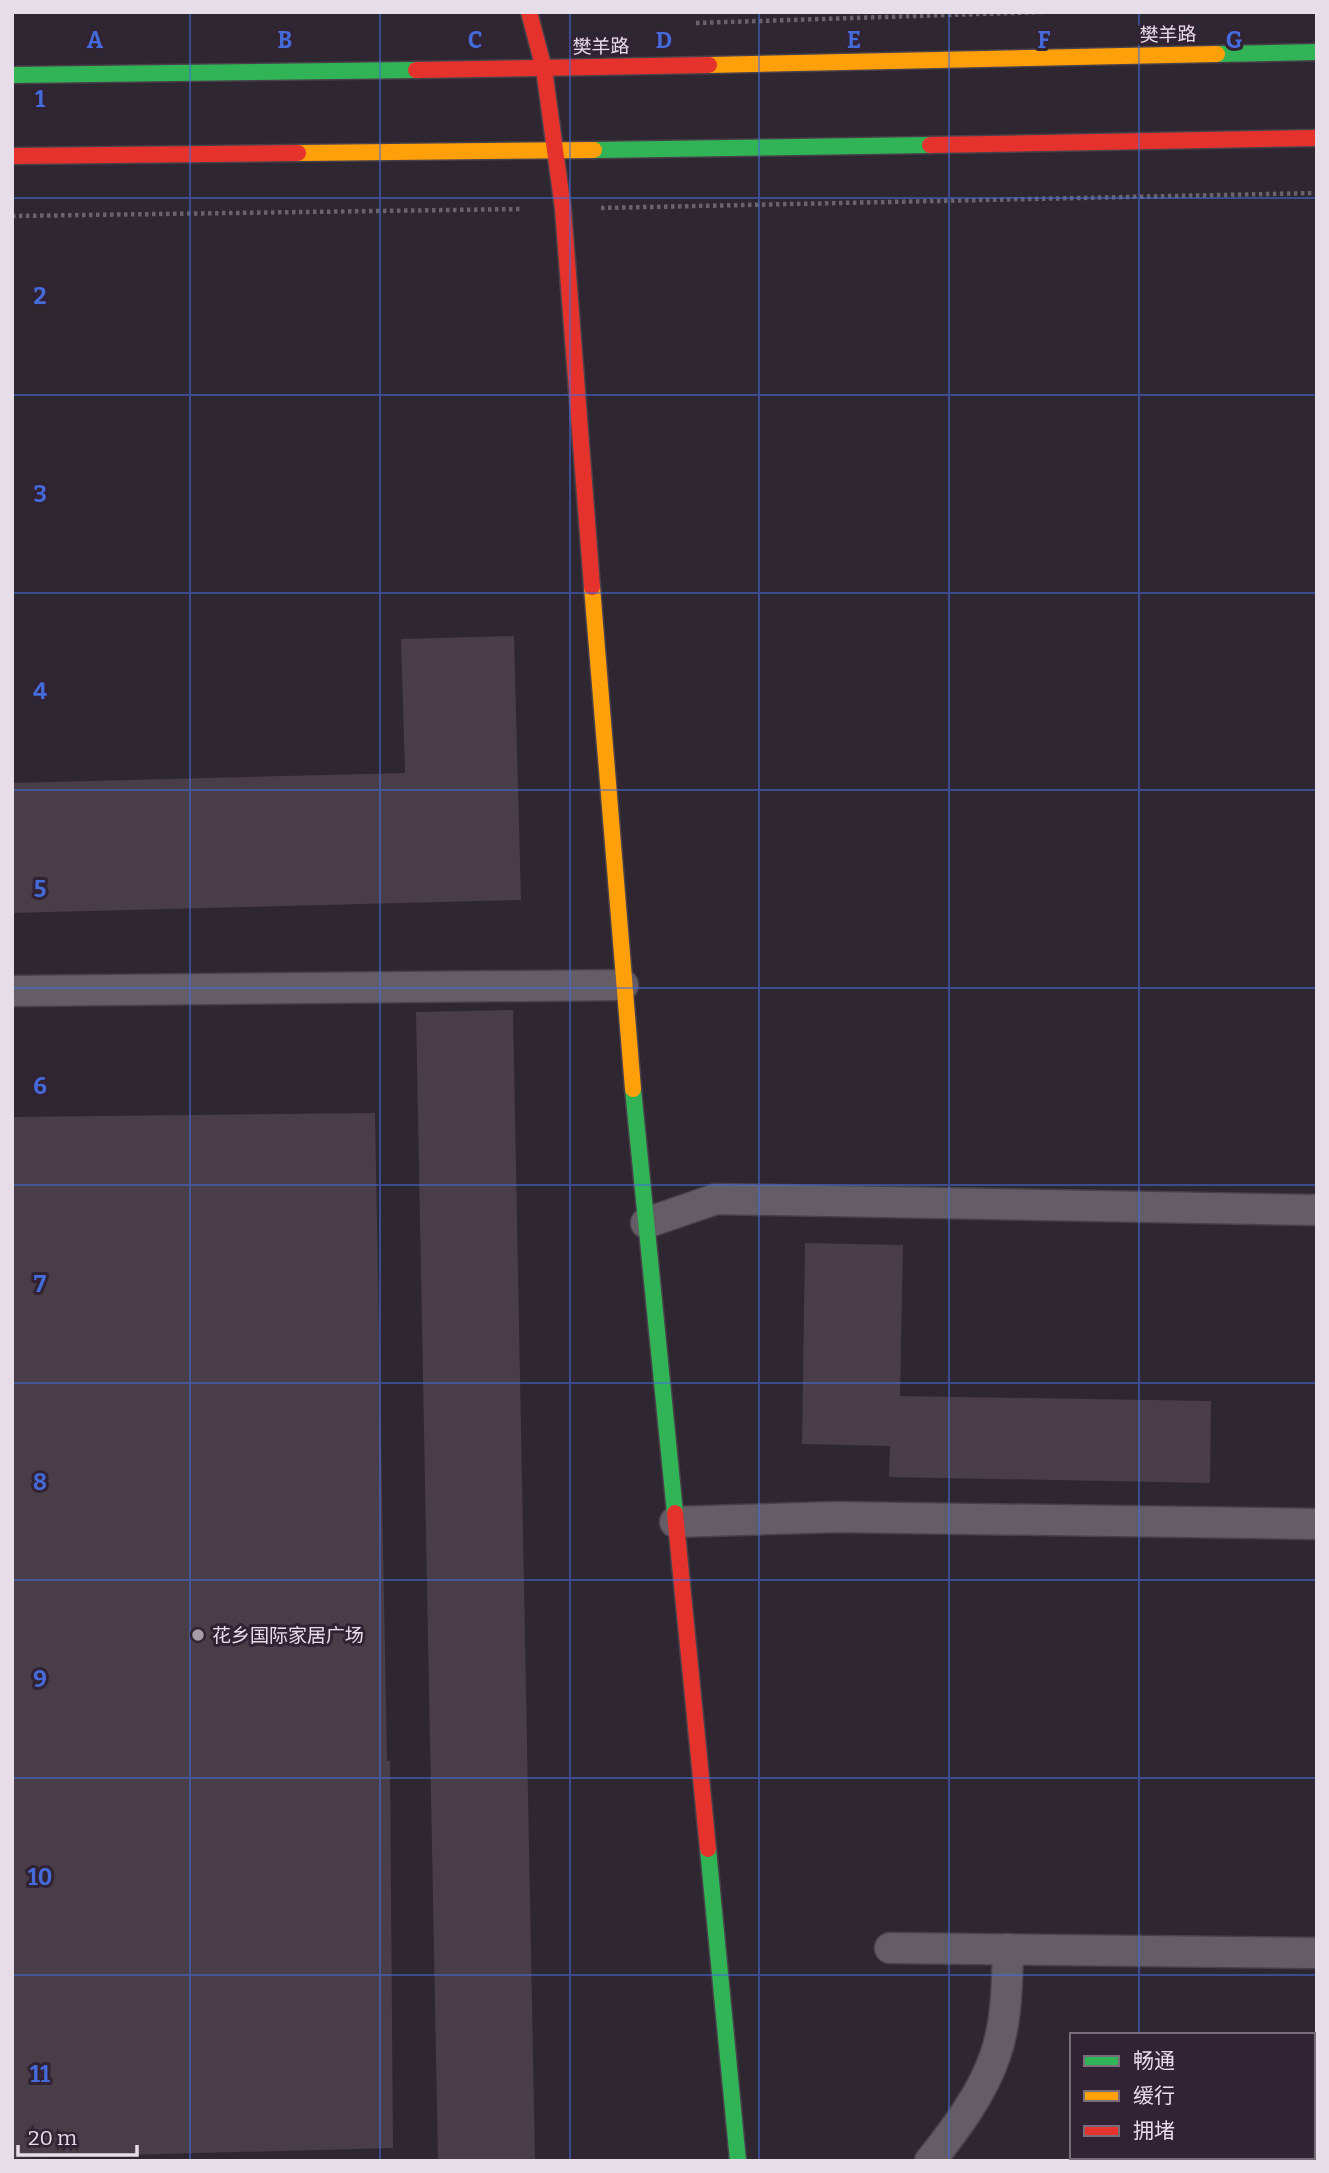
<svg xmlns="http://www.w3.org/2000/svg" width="1329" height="2173" viewBox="0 0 1329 2173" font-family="Bitter,'Noto Sans SC',serif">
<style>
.building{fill:#493d48}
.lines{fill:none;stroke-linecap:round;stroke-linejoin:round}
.street-casing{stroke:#484149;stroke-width:33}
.fast-casing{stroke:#484149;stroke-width:19}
.slow-casing{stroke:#484149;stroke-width:19}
.jam-casing{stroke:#484149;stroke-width:19}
.path{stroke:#696369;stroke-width:4.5;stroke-dasharray:3.5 3.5;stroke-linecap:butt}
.street{stroke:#645d65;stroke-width:30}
.fast{stroke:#30b455;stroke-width:16}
.slow{stroke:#ff9f0a;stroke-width:16}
.jam{stroke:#e5322d;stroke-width:16}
.grid{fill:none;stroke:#456bdb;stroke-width:2;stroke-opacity:0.55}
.poi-dot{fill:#a69da8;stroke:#312333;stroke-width:2.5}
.labels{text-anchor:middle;stroke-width:6;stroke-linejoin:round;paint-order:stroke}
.street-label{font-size:19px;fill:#e7dde8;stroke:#312333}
.poi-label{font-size:19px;fill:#e7dde8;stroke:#312333;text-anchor:start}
.grid-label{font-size:23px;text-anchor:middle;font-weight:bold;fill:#456bdb;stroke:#312333;stroke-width:6;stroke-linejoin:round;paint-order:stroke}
</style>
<rect width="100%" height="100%" fill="#2e2630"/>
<g class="building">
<path d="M514 636 521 900 12 913V783L405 773 401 639Z"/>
<path d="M513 1010 535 2161H438L416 1012Z"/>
<path d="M375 1113 387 1761H390L393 2148 12 2158V1117Z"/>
<path d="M805 1243 903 1245 900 1396 1211 1401 1210 1483 889 1477 890 1446 802 1444Z"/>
<rect x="1147" y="2157" width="77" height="4"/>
</g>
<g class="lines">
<defs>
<g id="street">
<path d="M12 991 623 985"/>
<path d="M646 1223 716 1199 1317 1210"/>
<path d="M675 1522 837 1517 1317 1524"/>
<path d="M890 1948 1317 1953"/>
<path d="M930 2161C955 2130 982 2094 995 2056 1007 2022 1007 1984 1008 1949"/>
</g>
<g id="fast">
<path d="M1217 54 1317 52"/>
<path d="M12 75 416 70"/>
<path d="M594 150 930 145"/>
<path d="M633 1089 675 1513"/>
<path d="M708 1849 738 2161"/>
</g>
<g id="slow">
<path d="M709 65 1217 54"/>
<path d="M298 153 594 150"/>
<path d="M592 587 633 1089"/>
</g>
<g id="jam">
<path d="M529 12 544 69 563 209 592 587"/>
<path d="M416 70 709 65"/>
<path d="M930 145 1317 138"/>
<path d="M12 156 298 153"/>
<path d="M675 1513 708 1849"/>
</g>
</defs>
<use href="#street" class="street-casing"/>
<use href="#fast" class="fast-casing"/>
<use href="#slow" class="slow-casing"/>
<use href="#jam" class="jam-casing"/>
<g class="path">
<path d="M696 23 1042 12"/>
<path d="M601 208 1317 193"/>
<path d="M12 216 522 209"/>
</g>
<use href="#street" class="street"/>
<use href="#fast" class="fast"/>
<use href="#slow" class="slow"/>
<use href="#jam" class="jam"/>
</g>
<path class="grid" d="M190 12V2161M380 12V2161M570 12V2161M759 12V2161M949 12V2161M1139 12V2035M12 198H1317M12 395H1317M12 593H1317M12 790H1317M12 988H1317M12 1185H1317M12 1383H1317M12 1580H1317M12 1778H1317M12 1975H1317M1139 2157V2161"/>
<circle class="poi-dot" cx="198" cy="1635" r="7"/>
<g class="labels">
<g class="street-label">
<text transform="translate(1168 34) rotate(-1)" y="7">樊羊路</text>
<text transform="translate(601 46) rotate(-1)" y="7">樊羊路</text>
</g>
<g class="poi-label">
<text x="212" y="1642">花乡国际家居广场</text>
</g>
</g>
<g class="grid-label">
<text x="95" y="48">A</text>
<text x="285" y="48">B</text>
<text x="475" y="48">C</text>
<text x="664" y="48">D</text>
<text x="854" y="48">E</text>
<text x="1044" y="48">F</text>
<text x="1234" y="48">G</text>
<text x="40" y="107">1</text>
<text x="40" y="304">2</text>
<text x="40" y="502">3</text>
<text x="40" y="699">4</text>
<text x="40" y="897">5</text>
<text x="40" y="1094">6</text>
<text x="40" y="1292">7</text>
<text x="40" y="1490">8</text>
<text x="40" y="1687">9</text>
<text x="40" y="1885">10</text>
<text x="40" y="2082">11</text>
</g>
<rect width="1329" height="2173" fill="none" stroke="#e7dde8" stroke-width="28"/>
<rect x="1070" y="2033" width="245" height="126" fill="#312333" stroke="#7a6d7b" stroke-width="2"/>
<rect x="1084" y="2056" width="35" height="10" fill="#30b455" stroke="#7a6d7b" stroke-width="2"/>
<text x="1133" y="2068" font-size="21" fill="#e7dde8">畅通</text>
<rect x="1084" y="2091" width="35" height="10" fill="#ff9f0a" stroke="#7a6d7b" stroke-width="2"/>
<text x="1133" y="2103" font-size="21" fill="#e7dde8">缓行</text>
<rect x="1084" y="2126" width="35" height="10" fill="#e5322d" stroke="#7a6d7b" stroke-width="2"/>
<text x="1133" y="2138" font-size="21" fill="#e7dde8">拥堵</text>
<path d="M18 2145v10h119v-10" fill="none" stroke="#e7dde8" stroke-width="3.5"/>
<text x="28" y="2145" font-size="21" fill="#e7dde8" stroke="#312333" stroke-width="5" paint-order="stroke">20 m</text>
</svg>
